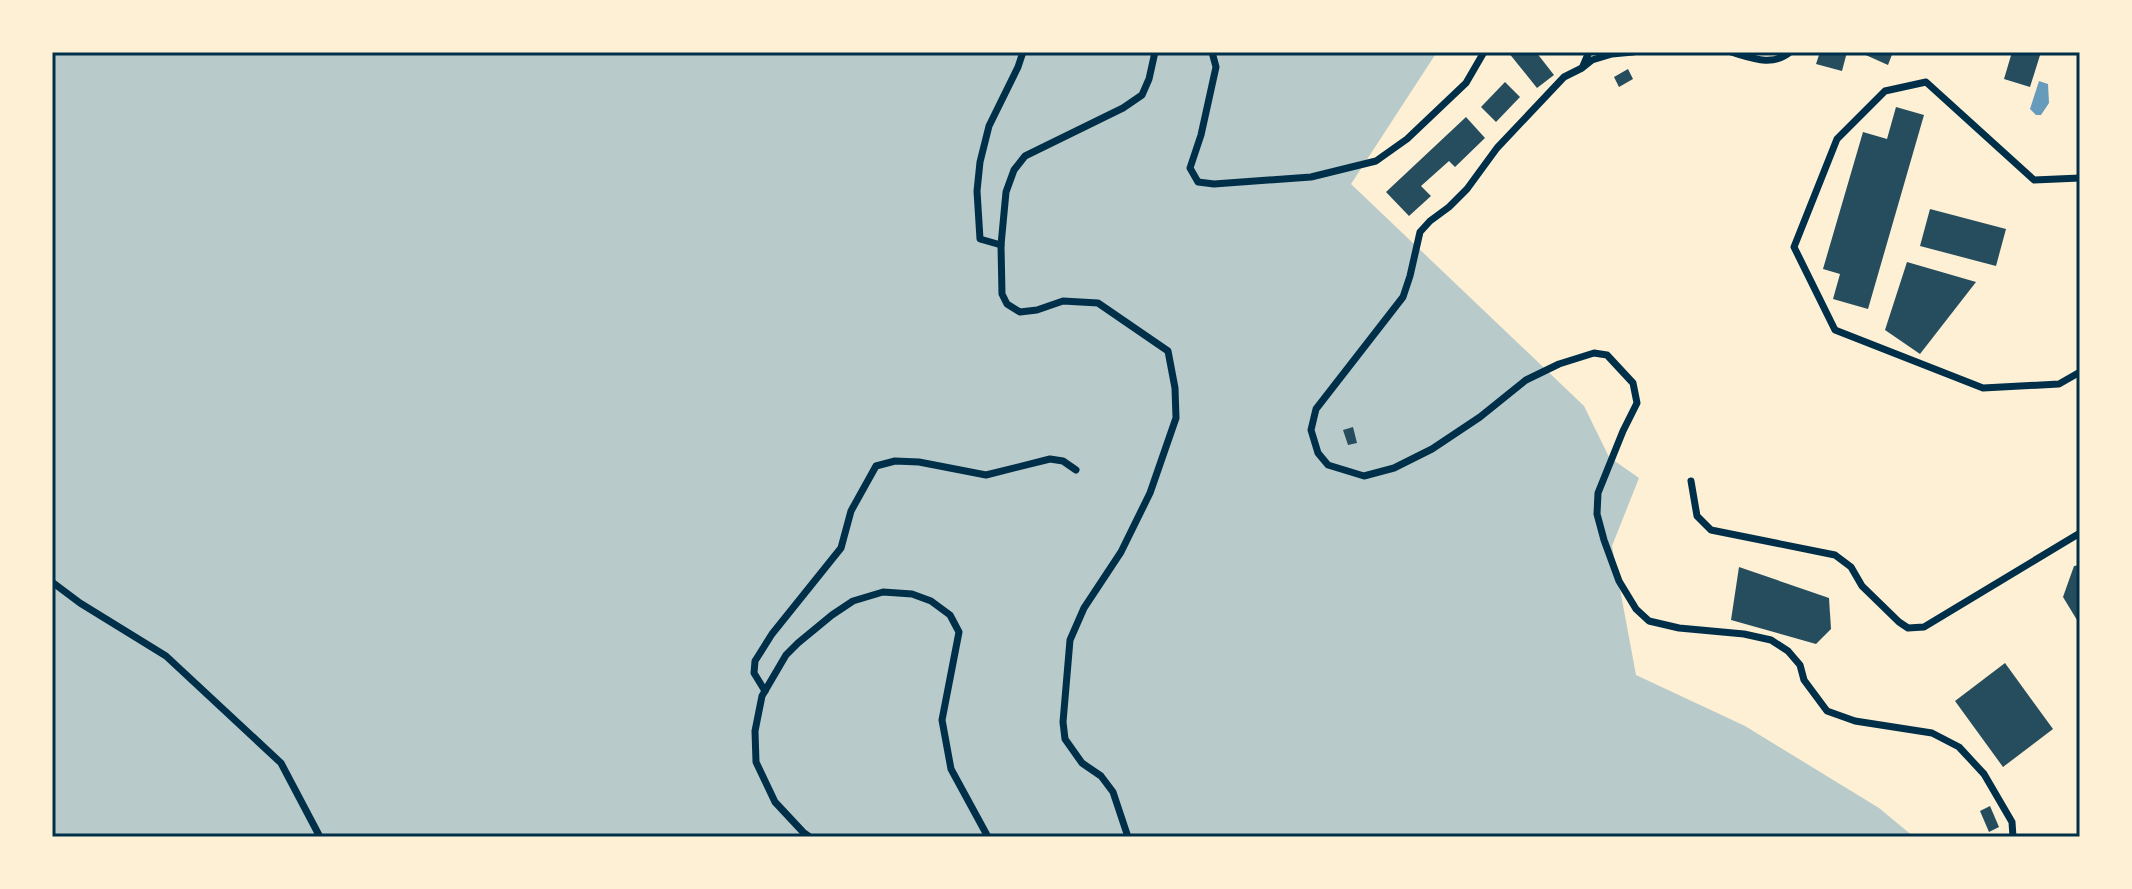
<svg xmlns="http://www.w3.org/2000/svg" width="2132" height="889" viewBox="0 0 2132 889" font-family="'Fira Sans Condensed',sans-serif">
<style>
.green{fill:#b9caca}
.water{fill:#669bbc}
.building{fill:#264d5e}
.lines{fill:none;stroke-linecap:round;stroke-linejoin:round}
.minor{stroke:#003049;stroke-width:7}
.neatline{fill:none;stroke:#003049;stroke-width:3}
</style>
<rect width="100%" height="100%" fill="#fdf0d5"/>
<path class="green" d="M52 52H1437L1351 184 1584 406 1609 457 1639 478 1612 546 1636 675 1745 726 1879 808 1914 837H52Z"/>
<path class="water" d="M2039 81 2048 84 2049 103 2041 115H2036L2030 109Z"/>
<g class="building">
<path d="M1508 52H1536L1554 75 1537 88Z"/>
<path d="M1820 52H1847L1842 71 1816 64Z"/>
<path d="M1859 52H1893L1888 65Z"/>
<path d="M2012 52H2041L2030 87 2004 79Z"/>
<path d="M1628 69 1633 79 1619 87 1614 77Z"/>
<path d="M1505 82 1520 97 1496 122 1481 107Z"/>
<path d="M1896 107 1924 115 1868 309 1833 299 1840 274 1823 269 1863 132 1887 139Z"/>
<path d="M1466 117 1485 138 1455 167 1449 161 1421 186 1431 196 1409 216 1386 192Z"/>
<path d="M1930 209 2006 229 1996 266 1920 246Z"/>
<path d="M1907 262 1976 282 1920 354 1885 330Z"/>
<path d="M1353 427 1357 443 1348 445 1343 430Z"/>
<path d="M2080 565V625L2063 597 2074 566Z"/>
<path d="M1739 567 1829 598 1831 629 1816 644 1731 620Z"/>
<path d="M2005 663 2053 729 2003 767 1955 701Z"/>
<path d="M1990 806 1999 827 1989 832 1980 811Z"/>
</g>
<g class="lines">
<g class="minor">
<path d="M1212 52 1216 67 1201 135 1190 168 1198 182 1214 184 1311 177 1376 161 1407 139 1466 83 1484 52"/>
<path d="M1633 52 1612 54 1592 60 1582 68 1564 77 1497 148 1467 189 1449 207 1430 221 1420 232 1410 276 1403 297 1316 409 1311 430 1318 453 1328 465 1364 476 1394 468 1432 449 1480 417 1526 380 1559 364 1594 353 1607 355 1633 383 1637 403 1623 431 1598 493 1597 514 1604 540 1619 581 1636 609 1649 621 1679 628 1744 634 1771 640 1788 651 1800 665 1804 680 1827 711 1855 721 1932 733 1959 747 1984 774 2012 822 2013 837"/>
<path d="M1731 52C1752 58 1772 67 1790 52"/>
<path d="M1583 66 1589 52"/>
<path d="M2080 178 2034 180 1926 82 1885 91 1837 139 1794 247 1835 330 1983 388 2059 384 2080 372"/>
<path d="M1001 245 980 239 977 191 980 162 989 126 1018 67 1023 52"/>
<path d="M1691 481 1697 516 1711 530 1835 555 1851 567 1862 586 1899 622 1908 628 1924 627 2080 533"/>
<path d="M52 582 80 603 166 656 281 763 320 837"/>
<path d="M765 691 754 673 755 661 772 634 841 548 851 511 876 466 895 461 919 462 986 475 1050 459 1063 461 1076 470"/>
<path d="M810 837 803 832 775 802 756 762 755 731 762 696 786 655 798 643 832 615 853 601 883 592 912 594 931 601 950 615 959 632 942 720 951 769 988 837"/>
<path d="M1128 837 1113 792 1101 776 1082 763 1065 739 1063 722 1070 640 1084 608 1121 552 1150 493 1176 418 1175 388 1168 351 1098 303 1063 301 1037 310 1020 312 1007 304 1002 294 1001 245 1006 192 1014 170 1025 156 1123 108 1142 95 1149 79 1155 52"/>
</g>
</g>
<rect width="2132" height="889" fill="none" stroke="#fdf0d5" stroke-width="108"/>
<rect x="54" y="54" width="2024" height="781" class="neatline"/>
</svg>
